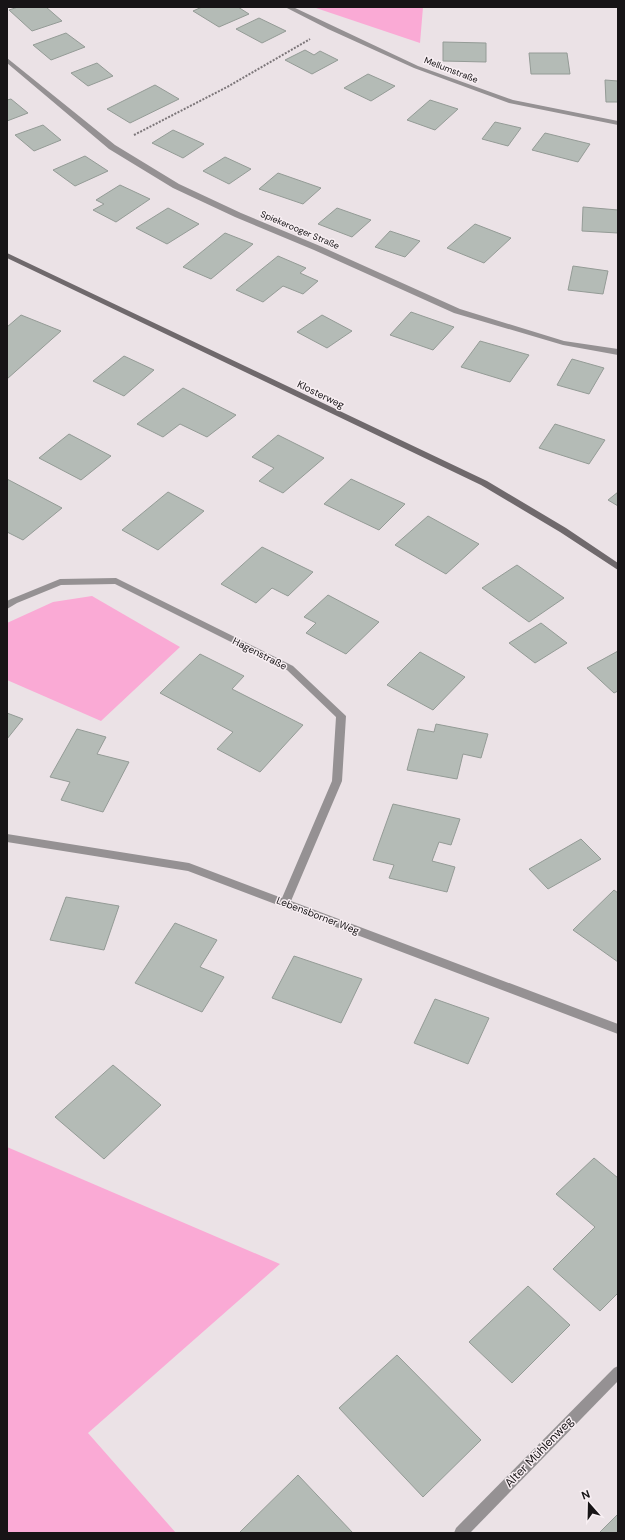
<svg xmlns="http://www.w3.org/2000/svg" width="625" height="1540" viewBox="0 0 625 1540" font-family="'DM Sans',sans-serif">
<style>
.green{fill:#faaad5}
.building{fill:#b4bbb6;stroke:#949b96}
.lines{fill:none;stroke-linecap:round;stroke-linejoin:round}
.path{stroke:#7c7679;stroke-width:2;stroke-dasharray:2 1.5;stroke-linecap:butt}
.street{fill:#959193;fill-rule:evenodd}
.secondary{fill:#6f696c;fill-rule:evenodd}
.labels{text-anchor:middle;stroke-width:3;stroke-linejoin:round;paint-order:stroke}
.far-street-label{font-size:9px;fill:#171416;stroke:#f8eff3}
.street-label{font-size:10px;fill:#171416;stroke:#f8eff3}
.near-street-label{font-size:12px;fill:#171416;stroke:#f8eff3}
</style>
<rect width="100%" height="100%" fill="#ebe2e6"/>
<g class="green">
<path d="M313 7H423L420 43Z"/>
<path d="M92 596 180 647 101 721 7 680V623L53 602Z"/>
<path d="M7 1147 280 1264 88 1433 176 1533H7Z"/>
</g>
<g class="building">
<path d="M18 7H46L62 21 32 31 9 10Z"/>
<path d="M202 7H238L249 14 219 27 193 11Z"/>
<path d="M259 18 286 31 262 43 236 29Z"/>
<path d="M66 33 85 47 51 60 33 45Z"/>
<path d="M443 42 486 43V62L443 61Z"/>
<path d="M305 50 314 55 320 51 338 60 312 74 285 60Z"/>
<path d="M529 53H567L570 74H531Z"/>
<path d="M97 63 113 76 88 86 71 73Z"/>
<path d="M368 74 395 86 371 101 344 88Z"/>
<path d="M605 80 618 81V102H606Z"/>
<path d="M155 85 179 99 130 123 107 109Z"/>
<path d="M11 99 28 113 7 121V100Z"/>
<path d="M430 100 458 109 435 130 407 120Z"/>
<path d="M495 122 521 128 508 146 482 139Z"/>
<path d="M43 125 61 140 34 151 15 135Z"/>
<path d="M173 130 204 144 183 158 152 143Z"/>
<path d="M545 133 590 144 578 162 532 150Z"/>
<path d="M85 156 108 171 75 186 53 170Z"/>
<path d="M225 157 251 169 229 184 203 171Z"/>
<path d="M278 173 321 188 303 204 259 189Z"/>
<path d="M120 185 150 199 116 222 93 210 104 204 96 200Z"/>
<path d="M583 207 618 210V233L582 231Z"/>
<path d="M168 208 199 224 167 244 136 228Z"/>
<path d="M337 208 371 220 352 237 318 224Z"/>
<path d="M475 224 511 238 484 263 447 248Z"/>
<path d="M390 231 420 241 405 257 375 247Z"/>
<path d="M225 233 253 244 211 279 183 267Z"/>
<path d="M278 256 306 268 300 273 318 281 303 294 283 286 263 302 236 290Z"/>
<path d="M573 266 608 271 603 294 568 290Z"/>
<path d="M411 312 454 327 433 350 390 335Z"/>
<path d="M21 315 61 331 7 379V327Z"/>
<path d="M322 315 352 331 327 348 297 332Z"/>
<path d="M480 341 529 355 510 382 461 367Z"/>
<path d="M124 356 154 370 124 396 93 381Z"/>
<path d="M572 359 604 368 589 394 557 385Z"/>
<path d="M183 388 236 415 207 437 180 424 163 437 137 424Z"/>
<path d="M555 424 605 440 589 464 539 448Z"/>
<path d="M69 434 111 456 81 480 39 458Z"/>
<path d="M278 435 324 458 283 493 259 481 274 468 252 457Z"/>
<path d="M7 479 62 508 23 540 7 532Z"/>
<path d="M351 479 405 504 379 530 324 504Z"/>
<path d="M168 492 204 511 158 550 122 530Z"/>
<path d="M618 492V506L608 500Z"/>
<path d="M428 516 479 544 446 574 395 545Z"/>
<path d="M262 547 313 572 288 596 272 588 256 603 221 584Z"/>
<path d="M517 565 564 598 529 622 482 588Z"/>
<path d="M328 595 379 622 346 654 306 633 316 623 304 617Z"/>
<path d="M541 623 567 643 535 663 509 643Z"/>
<path d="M618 651V691L614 693 587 668Z"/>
<path d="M420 652 465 677 433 710 387 685Z"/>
<path d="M200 654 244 676 232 689 303 725 260 772 217 749 233 732 160 693Z"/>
<path d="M7 713 23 719 7 739Z"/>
<path d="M436 724 488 734 481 758 463 754 457 779 407 770 418 729 434 732Z"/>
<path d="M77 729 106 737 97 754 129 762 103 812 61 800 70 782 50 777Z"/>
<path d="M393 804 460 819 451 845 439 842 432 861 455 867 447 892 389 878 394 865 373 860Z"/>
<path d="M581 839 601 859 548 889 529 869Z"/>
<path d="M614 890 618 893V962L573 930Z"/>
<path d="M66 897 119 906 104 950 50 940Z"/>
<path d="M175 923 217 940 200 967 224 977 202 1012 135 983Z"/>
<path d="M294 956 362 979 341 1023 272 998Z"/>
<path d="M435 999 489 1018 468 1064 414 1043Z"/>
<path d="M113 1065 161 1105 104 1159 55 1117Z"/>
<path d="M594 1158 618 1178V1293L600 1311 553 1269 595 1227 556 1194Z"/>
<path d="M528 1286 570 1325 512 1383 469 1342Z"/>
<path d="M397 1355 481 1440 423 1497 339 1408Z"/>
<path d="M298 1475 353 1533H241L240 1532Z"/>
<path d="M618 1514V1533H599Z"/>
</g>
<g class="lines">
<path class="path" d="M134 135 229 86 310 39"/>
<g class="street">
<path d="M285 7H293L418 66 513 100 618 121V125L509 103 414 68 328 29Z"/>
<path d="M7 58 115 145 179 184 241 213 320 246 460 309 564 341 618 349V355L563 345 454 313 314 250 235 217 173 188 109 149 7 63Z"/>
<path d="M116 578 293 666 346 716 342 781 291 901 618 1024V1034L188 871 7 842V834L189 863 282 898 332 781 336 717 287 670 115 584 61 585 17 603 7 609V601L11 599 60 579Z"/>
<path d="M618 1366V1381L470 1533H454L456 1528 614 1368Z"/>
</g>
<path class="secondary" d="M7 253 487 481 566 528 618 563V570L560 532 481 485 7 258Z"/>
</g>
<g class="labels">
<g class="far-street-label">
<text transform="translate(451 70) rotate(21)" y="3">Mellumstraße</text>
<text transform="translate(300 230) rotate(23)" y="3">Spiekerooger Straße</text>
</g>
<g class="street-label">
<text transform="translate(321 394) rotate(26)" y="4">Klosterweg</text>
<text transform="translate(260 653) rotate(27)" y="4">Hagenstraße</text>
<text transform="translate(318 915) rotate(21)" y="4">Lebensborner Weg</text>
</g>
<g class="near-street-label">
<text transform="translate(539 1452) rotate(-46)" y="4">Alter Mühlenweg</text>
</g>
</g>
<rect width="625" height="1540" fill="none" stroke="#171416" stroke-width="16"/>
<g transform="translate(589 1504) rotate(340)" stroke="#f8eff3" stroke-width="3" paint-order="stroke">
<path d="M0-3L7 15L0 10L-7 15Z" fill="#171416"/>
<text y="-6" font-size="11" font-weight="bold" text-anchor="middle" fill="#171416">N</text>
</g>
</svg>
